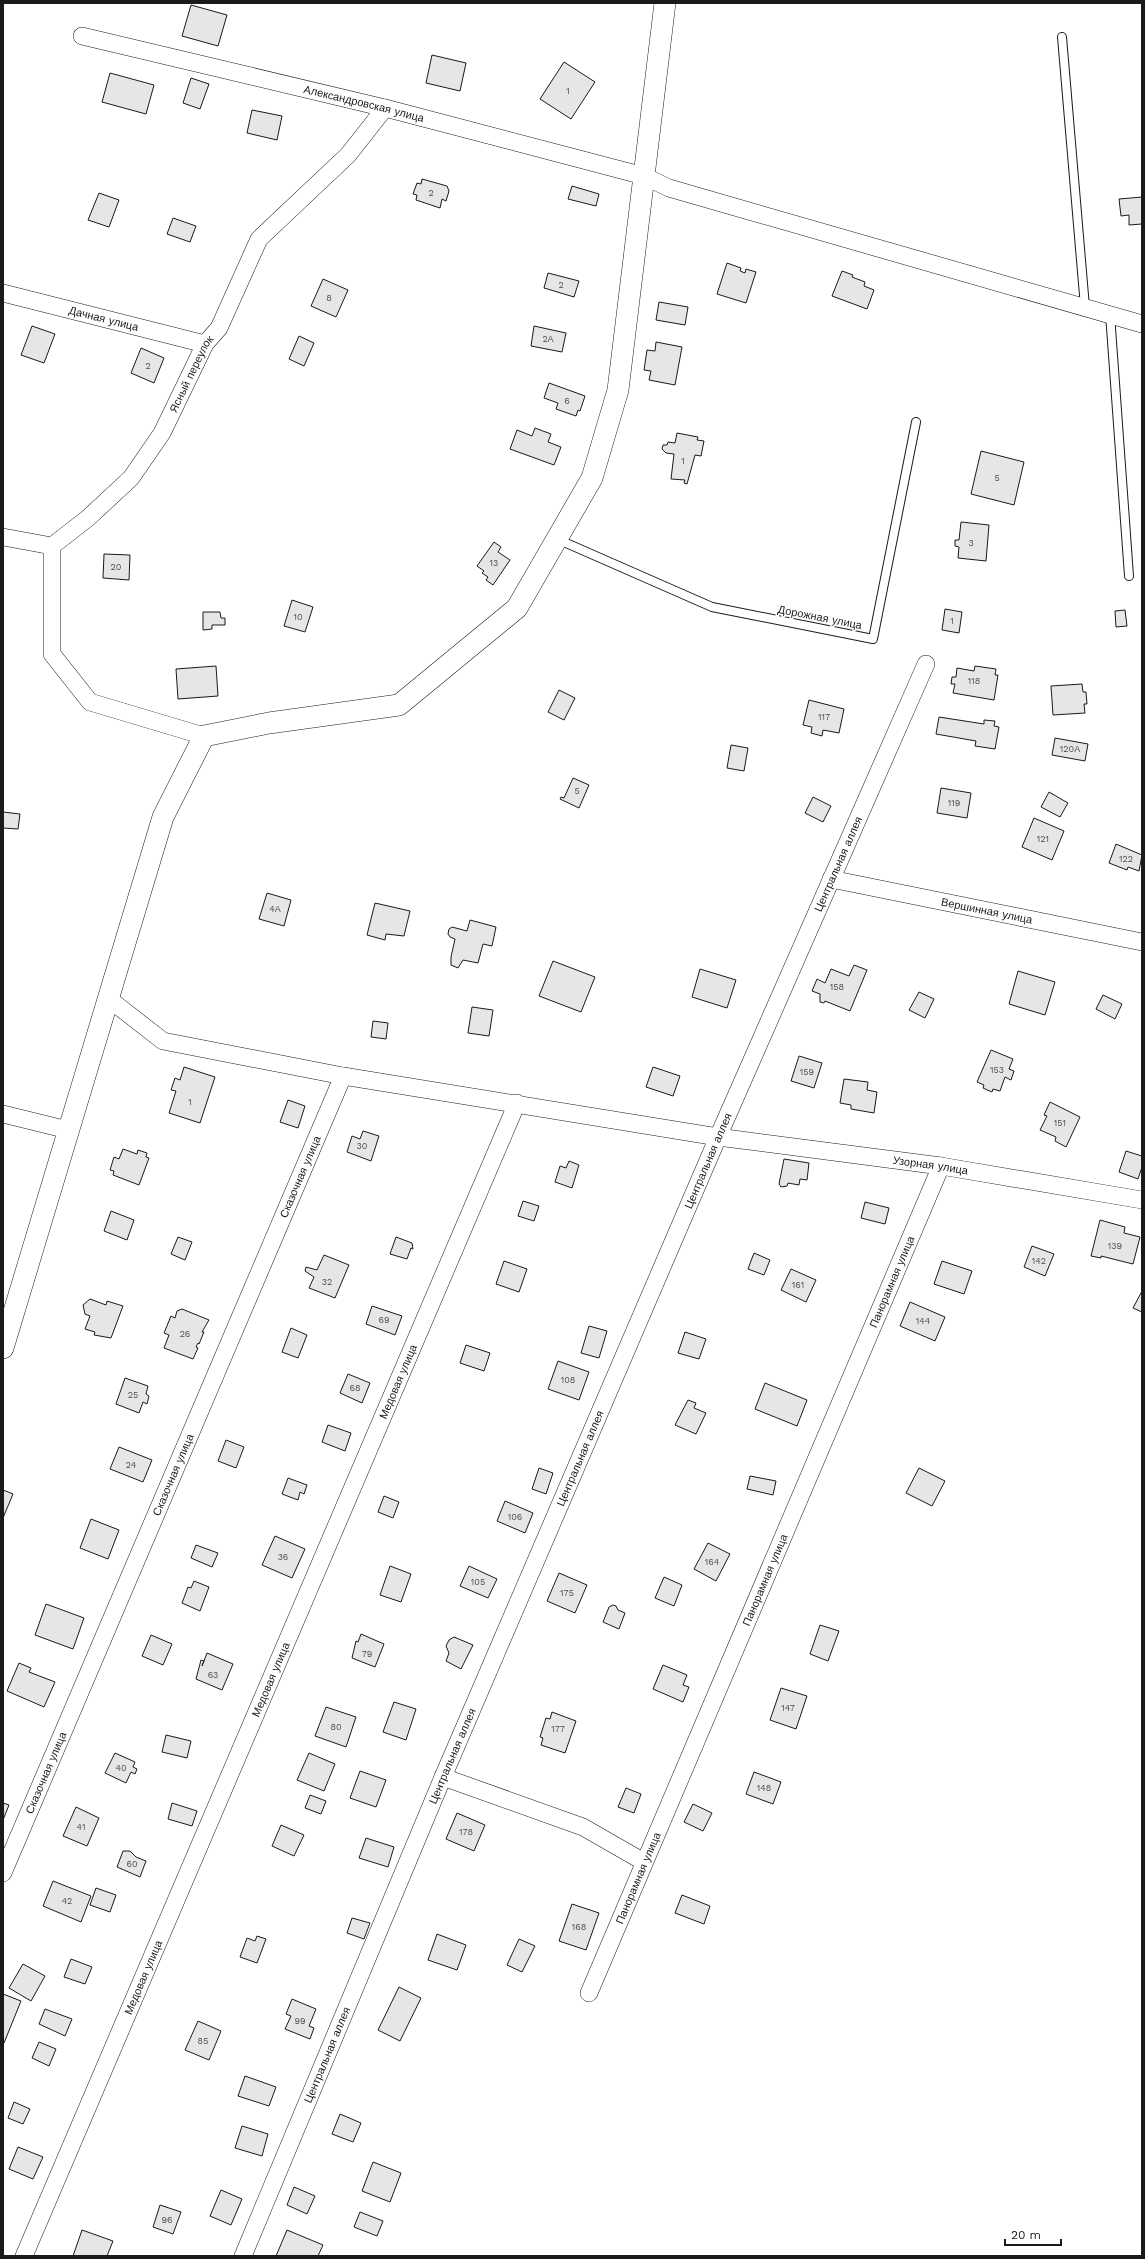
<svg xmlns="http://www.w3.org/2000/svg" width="1145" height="2259" viewBox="0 0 1145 2259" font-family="'Work Sans',sans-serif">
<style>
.building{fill:#e6e6e6;stroke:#1a1a1a}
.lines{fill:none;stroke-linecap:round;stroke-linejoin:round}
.service-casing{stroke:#1a1a1a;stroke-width:10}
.minor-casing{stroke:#1a1a1a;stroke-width:18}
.tertiary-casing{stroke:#1a1a1a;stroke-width:22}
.service{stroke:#fff;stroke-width:8}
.minor{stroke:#fff;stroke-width:17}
.tertiary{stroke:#fff;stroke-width:21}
.labels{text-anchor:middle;stroke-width:3;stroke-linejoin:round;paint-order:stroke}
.number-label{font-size:9px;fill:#4d4d4d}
.street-label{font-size:11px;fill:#1a1a1a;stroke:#fff}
</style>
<rect width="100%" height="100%" fill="#fff"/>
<g class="building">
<path d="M191 5 227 15 218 46 182 36Z"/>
<path d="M432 55 466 63 460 91 426 83Z"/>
<path d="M564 62 595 82 571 119 540 99Z"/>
<path d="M110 73 154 85 146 114 102 102Z"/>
<path d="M191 78 209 84 200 109 183 103Z"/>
<path d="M252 110 282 116 277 140 247 133Z"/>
<path d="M422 179 447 186 449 191 446 201 442 199 440 208 416 200 417 195 413 194 417 183 421 184Z"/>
<path d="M572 186 599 194 596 206 568 199Z"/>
<path d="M99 193 119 200 109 227 88 220Z"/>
<path d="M1142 197V224L1129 225V215L1121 216 1119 199Z"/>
<path d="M173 218 196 226 190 242 167 234Z"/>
<path d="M727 263 741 268 740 271 745 273 746 269 756 272 746 303 717 294Z"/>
<path d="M842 271 853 275 852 277 865 282 864 286 874 290 867 309 832 296Z"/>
<path d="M548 273 579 281 574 297 544 288Z"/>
<path d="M323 279 348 290 336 317 311 306Z"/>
<path d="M659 302 688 307 685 325 656 320Z"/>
<path d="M32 326 55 334 44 363 21 355Z"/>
<path d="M534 326 566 333 562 352 531 346Z"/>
<path d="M299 336 314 343 304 366 289 359Z"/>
<path d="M656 342 682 347 675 385 649 380 651 371 644 370 647 350 655 351Z"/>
<path d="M141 348 164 358 154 383 131 373Z"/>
<path d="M549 383 585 396 580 411 578 410 576 416 556 409 558 403 544 398Z"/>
<path d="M535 428 551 434 548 442 561 447 554 465 510 449 517 430 532 436Z"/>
<path d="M677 433 698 437 697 440 704 441 701 456 695 455 687 484 684 483 685 480 671 479 674 454 666 453 662 449 663 445H667L668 442 675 443Z"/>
<path d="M981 451 1024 462 1014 505 971 494Z"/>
<path d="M961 522 989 525 986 561 958 558 959 547 955 546V540H959Z"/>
<path d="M494 542 501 547 498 552 510 560 493 585 486 580 488 577 482 573 484 571 477 566Z"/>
<path d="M104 554 130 555 129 580 103 578Z"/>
<path d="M292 600 313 607 305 632 284 626Z"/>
<path d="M945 609 962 612 959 633 942 630Z"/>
<path d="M1125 610 1127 626 1116 627 1115 611Z"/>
<path d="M203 612H220L221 618H225V625H212V629L203 630Z"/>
<path d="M216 666 218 696 178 699 176 669Z"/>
<path d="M975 666 996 669 995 675H998L994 700 953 693 955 684H951L952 677H956L957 668 974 671Z"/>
<path d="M1082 684 1083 692H1086L1087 704H1084L1085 713 1053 715 1051 686Z"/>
<path d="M559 690 575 698 564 720 548 712Z"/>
<path d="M809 700 844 709 839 733 823 730 822 736 811 733 812 727 803 725Z"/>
<path d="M939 717 984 724V720L995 721 994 726 999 727 995 749 975 746 976 741 936 734Z"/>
<path d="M1055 738 1088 744 1085 761 1052 755Z"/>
<path d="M731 745 748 748 744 771 727 768Z"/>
<path d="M573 778 589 785 579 808 560 799 561 797 564 798Z"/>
<path d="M941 788 971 793 967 818 937 813Z"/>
<path d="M1049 792 1068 803 1060 817 1041 807Z"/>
<path d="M813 797 831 806 823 822 805 813Z"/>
<path d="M3 812 20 814 18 829 3 828Z"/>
<path d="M1034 818 1064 831 1052 860 1022 847Z"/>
<path d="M1116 844 1142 855 1139 871 1128 867 1127 870 1109 863Z"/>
<path d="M267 893 291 900 284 926 259 919Z"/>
<path d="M375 903 410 911 404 936 386 934 385 940 367 935Z"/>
<path d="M470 920 496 927 492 946 483 944 478 963 463 960 458 968 451 965V957L455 939 450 937 448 934 449 929 452 927 467 931Z"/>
<path d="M553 961 595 977 581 1012 539 996Z"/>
<path d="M854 965 867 970 850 1011 825 1001 824 1003 820 1002V994L812 991 817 979 825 983 831 969 849 976Z"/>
<path d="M700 969 736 980 727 1008 692 997Z"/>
<path d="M1018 971 1055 982 1045 1015 1009 1004Z"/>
<path d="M919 992 934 999 925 1018 909 1010Z"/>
<path d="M1103 995 1122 1004 1115 1019 1096 1009Z"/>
<path d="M472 1007 493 1010 489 1036 468 1033Z"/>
<path d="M373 1021 388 1023 386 1039 371 1037Z"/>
<path d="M991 1050 1013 1059 1009 1069 1014 1071 1011 1080 1005 1077 1000 1091 993 1089 992 1092 983 1088 984 1085 977 1082Z"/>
<path d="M799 1056 822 1063 814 1088 791 1081Z"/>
<path d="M184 1067 215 1077 200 1123 169 1113 176 1091 171 1090 175 1078 180 1080Z"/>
<path d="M653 1067 680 1076 673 1096 646 1087Z"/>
<path d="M844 1079 868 1082 867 1090 877 1092 874 1113 851 1109V1105L840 1103Z"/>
<path d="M288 1100 305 1106 298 1128 280 1122Z"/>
<path d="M1050 1102 1080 1117 1066 1147 1055 1141 1056 1137 1040 1130 1047 1116 1044 1115Z"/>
<path d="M363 1131 379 1136 371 1161 347 1152 352 1136 360 1139Z"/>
<path d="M123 1149 137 1154 138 1150 147 1153 146 1157 149 1158 139 1185 113 1175 114 1171 110 1170 114 1157 119 1159Z"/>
<path d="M1126 1151 1142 1156V1167L1138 1179 1119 1172Z"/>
<path d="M784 1159 809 1163 807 1180 800 1179 799 1185 788 1183 787 1186 781 1187 779 1184Z"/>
<path d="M569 1161 579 1165 572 1188 555 1182 560 1166 566 1168Z"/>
<path d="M523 1201 539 1206 534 1221 518 1216Z"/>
<path d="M865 1202 889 1208 885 1224 861 1218Z"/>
<path d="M111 1211 134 1220 127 1240 104 1231Z"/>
<path d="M1100 1220 1125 1227 1124 1233 1140 1237 1133 1264 1101 1256V1258L1091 1256Z"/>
<path d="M178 1237 192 1242 185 1260 171 1254Z"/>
<path d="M396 1237 412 1243 413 1249 411 1248 407 1259 390 1254Z"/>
<path d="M1032 1246 1054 1254 1045 1276 1024 1267Z"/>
<path d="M754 1253 770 1260 764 1275 748 1269Z"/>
<path d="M324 1255 349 1265 335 1298 309 1288 314 1277 305 1271 306 1267 317 1270Z"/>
<path d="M504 1261 527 1269 519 1292 496 1284Z"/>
<path d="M942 1261 972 1271 964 1294 934 1284Z"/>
<path d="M791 1269 816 1280 806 1302 781 1290Z"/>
<path d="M1142 1291V1312L1133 1308Z"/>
<path d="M90 1299 106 1305 107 1301 123 1306 111 1338 94 1335 95 1332 85 1329 90 1316 85 1314 83 1305Z"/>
<path d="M910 1302 945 1317 935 1341 900 1326Z"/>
<path d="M372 1306 402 1316 395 1335 366 1324Z"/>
<path d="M182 1309 209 1320 202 1332H204L199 1344 198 1343 196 1347 198 1348 193 1359 164 1348 169 1335 164 1333 171 1316 175 1318 177 1311Z"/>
<path d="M589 1326 607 1331 599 1358 581 1353Z"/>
<path d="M291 1328 307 1335 298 1358 282 1352Z"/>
<path d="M685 1332 706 1339 699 1359 678 1353Z"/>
<path d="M466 1345 490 1353 484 1371 460 1363Z"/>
<path d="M558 1361 589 1372 579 1400 548 1389Z"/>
<path d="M348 1374 370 1383 362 1403 340 1393Z"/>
<path d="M125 1378 148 1386 146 1394 149 1396 147 1404 143 1402 139 1413 116 1404Z"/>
<path d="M765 1383 807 1400 797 1426 755 1409Z"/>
<path d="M688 1400 696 1403 694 1408 706 1413 696 1434 675 1425Z"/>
<path d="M328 1425 351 1433 345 1451 322 1442Z"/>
<path d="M226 1440 244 1447 236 1468 218 1461Z"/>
<path d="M119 1447 152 1460 143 1482 110 1469Z"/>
<path d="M539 1468 553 1473 546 1494 532 1489Z"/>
<path d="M919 1468 945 1481 932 1506 906 1493Z"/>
<path d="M750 1476 776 1481 773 1495 747 1489Z"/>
<path d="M288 1478 307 1485 304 1494 300 1492 298 1500 282 1494Z"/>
<path d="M3 1490 13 1494 3 1518Z"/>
<path d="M384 1496 399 1502 393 1518 378 1512Z"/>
<path d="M505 1501 533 1513 525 1533 497 1521Z"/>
<path d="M91 1519 119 1530 108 1559 80 1548Z"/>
<path d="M275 1536 305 1549 292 1578 262 1565Z"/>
<path d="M708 1543 730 1554 716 1581 694 1569Z"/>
<path d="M196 1545 218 1553 212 1567 191 1558Z"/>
<path d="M390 1566 411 1574 401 1602 380 1595Z"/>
<path d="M469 1566 497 1579 488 1598 460 1586Z"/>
<path d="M559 1573 587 1585 575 1613 547 1601Z"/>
<path d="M664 1577 682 1585 674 1606 655 1598Z"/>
<path d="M194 1581 209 1587 200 1611 182 1603 188 1587 191 1588Z"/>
<path d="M46 1604 84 1618 73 1649 35 1635Z"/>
<path d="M613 1605 616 1606 618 1610 625 1613 619 1629 603 1622 609 1607Z"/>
<path d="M820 1625 839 1631 828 1661 810 1654Z"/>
<path d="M361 1634 384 1644 375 1667 352 1658 356 1641 358 1642Z"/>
<path d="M151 1635 172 1644 163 1665 142 1656Z"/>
<path d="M454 1637 473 1645 461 1669 446 1661 449 1653 446 1646 449 1640Z"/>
<path d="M207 1653 233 1664 222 1690 196 1679 201 1660 204 1661 202 1666Z"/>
<path d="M19 1663 31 1668 29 1672 55 1682 44 1707 7 1691Z"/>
<path d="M663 1665 687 1675 683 1685 689 1687 683 1702 653 1689Z"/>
<path d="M781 1688 807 1696 796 1729 770 1720Z"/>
<path d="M394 1702 416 1709 406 1740 383 1732Z"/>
<path d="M326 1707 356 1717 346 1747 315 1736Z"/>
<path d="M552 1712 576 1721 565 1753 541 1745 543 1738 540 1737 546 1718 550 1719Z"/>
<path d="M166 1735 191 1741 187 1758 162 1752Z"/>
<path d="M115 1753 135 1762 133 1767 137 1769 135 1774 131 1772 126 1783 105 1773Z"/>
<path d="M309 1753 335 1764 324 1791 297 1780Z"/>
<path d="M360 1771 386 1780 376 1807 350 1798Z"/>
<path d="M754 1772 781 1782 773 1804 746 1794Z"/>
<path d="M626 1788 641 1794 634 1813 618 1807Z"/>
<path d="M310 1795 326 1801 321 1814 305 1808Z"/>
<path d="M3 1803 9 1805 3 1820Z"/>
<path d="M172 1803 197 1811 192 1826 168 1819Z"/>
<path d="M693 1804 712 1813 703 1831 684 1822Z"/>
<path d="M76 1807 99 1818 87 1846 63 1836Z"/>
<path d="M457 1813 485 1825 474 1851 446 1839Z"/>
<path d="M281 1825 304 1835 294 1856 272 1846Z"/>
<path d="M366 1838 394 1847 388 1867 359 1858Z"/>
<path d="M123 1851H130L136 1857 146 1861 140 1877 117 1867Z"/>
<path d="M53 1881 91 1896 81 1922 43 1906Z"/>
<path d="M96 1888 116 1895 110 1912 90 1905Z"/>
<path d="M682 1895 710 1906 704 1924 675 1913Z"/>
<path d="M572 1904 599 1913 586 1950 559 1941Z"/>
<path d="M352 1918 370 1923 364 1939 347 1933Z"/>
<path d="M437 1934 466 1945 457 1970 428 1960Z"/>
<path d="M257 1936 266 1939 257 1963 240 1957 247 1938 255 1941Z"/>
<path d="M519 1939 535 1946 522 1972 507 1965Z"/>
<path d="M71 1959 92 1967 85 1984 64 1977Z"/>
<path d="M23 1964 45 1976 31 2001 9 1988Z"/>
<path d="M399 1987 421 1998 400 2041 378 2030Z"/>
<path d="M3 1994 21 2001 4 2043H3Z"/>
<path d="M292 1999 316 2009 309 2026 314 2028 310 2039 285 2029 291 2016 286 2014Z"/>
<path d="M45 2009 72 2019 65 2036 39 2024Z"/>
<path d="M198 2021 221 2031 209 2060 185 2050Z"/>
<path d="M39 2042 56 2049 49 2066 32 2058Z"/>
<path d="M245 2076 276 2087 269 2106 238 2096Z"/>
<path d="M14 2102 30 2109 23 2124 8 2118Z"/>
<path d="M340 2114 361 2123 353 2142 332 2134Z"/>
<path d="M242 2126 268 2134 262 2156 235 2148Z"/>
<path d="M18 2147 43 2157 33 2179 9 2169Z"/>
<path d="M373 2162 401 2173 390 2202 362 2191Z"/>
<path d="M294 2187 315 2196 307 2214 287 2205Z"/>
<path d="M221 2190 242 2199 231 2225 210 2216Z"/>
<path d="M160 2205 181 2212 173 2234 153 2227Z"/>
<path d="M360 2212 383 2221 377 2236 354 2227Z"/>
<path d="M82 2230 113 2241 107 2256H73Z"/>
<path d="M287 2230 323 2245 318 2256H276Z"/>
</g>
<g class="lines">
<defs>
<g id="service">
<path d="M1062 37 1085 307"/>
<path d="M1110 314 1129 576"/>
<path d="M557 539 712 607 873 639 916 422"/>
</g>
<g id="minor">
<path id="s1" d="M82 36 385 108 644 176 669 188 1142 324"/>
<path id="s2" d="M3 293 205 344"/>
<path d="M3 537 52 546"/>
<path id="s3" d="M204 736 90 702 52 654V546L88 518 131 478 162 433 205 344 219 328 259 239 348 155 385 108"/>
<path id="s4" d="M831 879 1142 942"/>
<path id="s5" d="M109 999 163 1041 343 1076 718 1137 941 1166 1142 1200"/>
<path d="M3 1114 68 1130"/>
<path d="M443 1777 583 1827 644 1862"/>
<path id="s6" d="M3 1873 343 1076"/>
<path id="s7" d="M589 1993 941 1166"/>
<path id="s8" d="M24 2256 517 1103"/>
<path id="s9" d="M243 2256 443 1777 718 1137 926 664"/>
</g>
<path id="tertiary" d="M3 1348 163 817 204 736 269 723 399 705 517 608 592 478 618 390 665 3"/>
</defs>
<use href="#service" class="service-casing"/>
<use href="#minor" class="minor-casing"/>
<use href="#tertiary" class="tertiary-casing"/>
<use href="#service" class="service"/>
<use href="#minor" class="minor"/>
<use href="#tertiary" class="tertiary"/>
</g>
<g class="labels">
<g class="number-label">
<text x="568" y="94">1</text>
<text x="431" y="196">2</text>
<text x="561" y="288">2</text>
<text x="329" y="301">8</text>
<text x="548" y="342">2А</text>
<text x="148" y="369">2</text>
<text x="567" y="404">6</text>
<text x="683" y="464">1</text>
<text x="997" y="481">5</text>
<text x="971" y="546">3</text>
<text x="494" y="566">13</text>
<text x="116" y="570">20</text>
<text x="298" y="620">10</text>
<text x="952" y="624">1</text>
<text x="974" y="684">118</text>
<text x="824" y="720">117</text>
<text x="1070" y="752">120А</text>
<text x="577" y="794">5</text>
<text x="954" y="806">119</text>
<text x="1043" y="842">121</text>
<text x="1126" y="862">122</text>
<text x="275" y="912">4А</text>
<text x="837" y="990">158</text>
<text x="997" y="1073">153</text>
<text x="807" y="1075">159</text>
<text x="190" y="1105">1</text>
<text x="1060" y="1126">151</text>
<text x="362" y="1149">30</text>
<text x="1115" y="1249">139</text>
<text x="1039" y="1264">142</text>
<text x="327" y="1285">32</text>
<text x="798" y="1288">161</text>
<text x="384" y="1323">69</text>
<text x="923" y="1324">144</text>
<text x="185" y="1337">26</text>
<text x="568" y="1383">108</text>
<text x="355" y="1391">68</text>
<text x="133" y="1398">25</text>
<text x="131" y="1468">24</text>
<text x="515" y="1520">106</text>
<text x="283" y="1560">36</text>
<text x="712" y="1565">164</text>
<text x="478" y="1585">105</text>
<text x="567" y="1596">175</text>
<text x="367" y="1657">79</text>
<text x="213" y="1678">63</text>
<text x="788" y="1711">147</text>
<text x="336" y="1730">80</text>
<text x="558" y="1732">177</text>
<text x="121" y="1771">40</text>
<text x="764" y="1791">148</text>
<text x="81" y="1830">41</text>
<text x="466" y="1835">178</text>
<text x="132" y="1867">60</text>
<text x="67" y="1904">42</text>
<text x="579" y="1930">168</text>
<text x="300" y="2024">99</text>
<text x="203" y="2044">85</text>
<text x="167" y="2223">96</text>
</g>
<g class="street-label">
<text dy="4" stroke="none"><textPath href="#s1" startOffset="290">Александровская улица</textPath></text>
<text dy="4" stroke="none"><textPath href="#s2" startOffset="104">Дачная улица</textPath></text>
<text dy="4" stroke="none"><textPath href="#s3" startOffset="513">Ясный переулок</textPath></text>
<text transform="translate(820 617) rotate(11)" y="4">Дорожная улица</text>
<text dy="4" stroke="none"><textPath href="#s9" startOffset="1514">Центральная аллея</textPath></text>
<text dy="4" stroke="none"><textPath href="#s4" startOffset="159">Вершинная улица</textPath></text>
<text dy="4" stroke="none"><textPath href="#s9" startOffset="1190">Центральная аллея</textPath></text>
<text dy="4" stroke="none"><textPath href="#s5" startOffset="846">Узорная улица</textPath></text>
<text dy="4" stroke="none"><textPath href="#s6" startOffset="757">Сказочная улица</textPath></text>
<text dy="4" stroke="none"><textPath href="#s7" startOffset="773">Панорамная улица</textPath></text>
<text dy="4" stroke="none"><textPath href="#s8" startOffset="951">Медовая улица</textPath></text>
<text dy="4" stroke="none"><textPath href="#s9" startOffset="866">Центральная аллея</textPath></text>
<text dy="4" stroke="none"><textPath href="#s6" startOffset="433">Сказочная улица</textPath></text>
<text dy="4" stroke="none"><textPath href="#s7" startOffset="449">Панорамная улица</textPath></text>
<text dy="4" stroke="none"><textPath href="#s8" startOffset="627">Медовая улица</textPath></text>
<text dy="4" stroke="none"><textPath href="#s9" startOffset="542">Центральная аллея</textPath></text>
<text dy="4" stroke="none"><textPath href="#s6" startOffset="109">Сказочная улица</textPath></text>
<text dy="4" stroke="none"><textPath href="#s7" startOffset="125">Панорамная улица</textPath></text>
<text dy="4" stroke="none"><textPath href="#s8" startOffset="303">Медовая улица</textPath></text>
<text dy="4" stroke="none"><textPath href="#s9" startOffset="218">Центральная аллея</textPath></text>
</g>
</g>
<rect width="1145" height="2259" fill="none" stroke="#1a1a1a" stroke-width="8"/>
<path d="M1005 2239v6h56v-6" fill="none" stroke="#1a1a1a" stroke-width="2"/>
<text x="1011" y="2239" font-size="12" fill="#1a1a1a" stroke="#ffffff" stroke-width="3" paint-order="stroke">20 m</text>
</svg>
